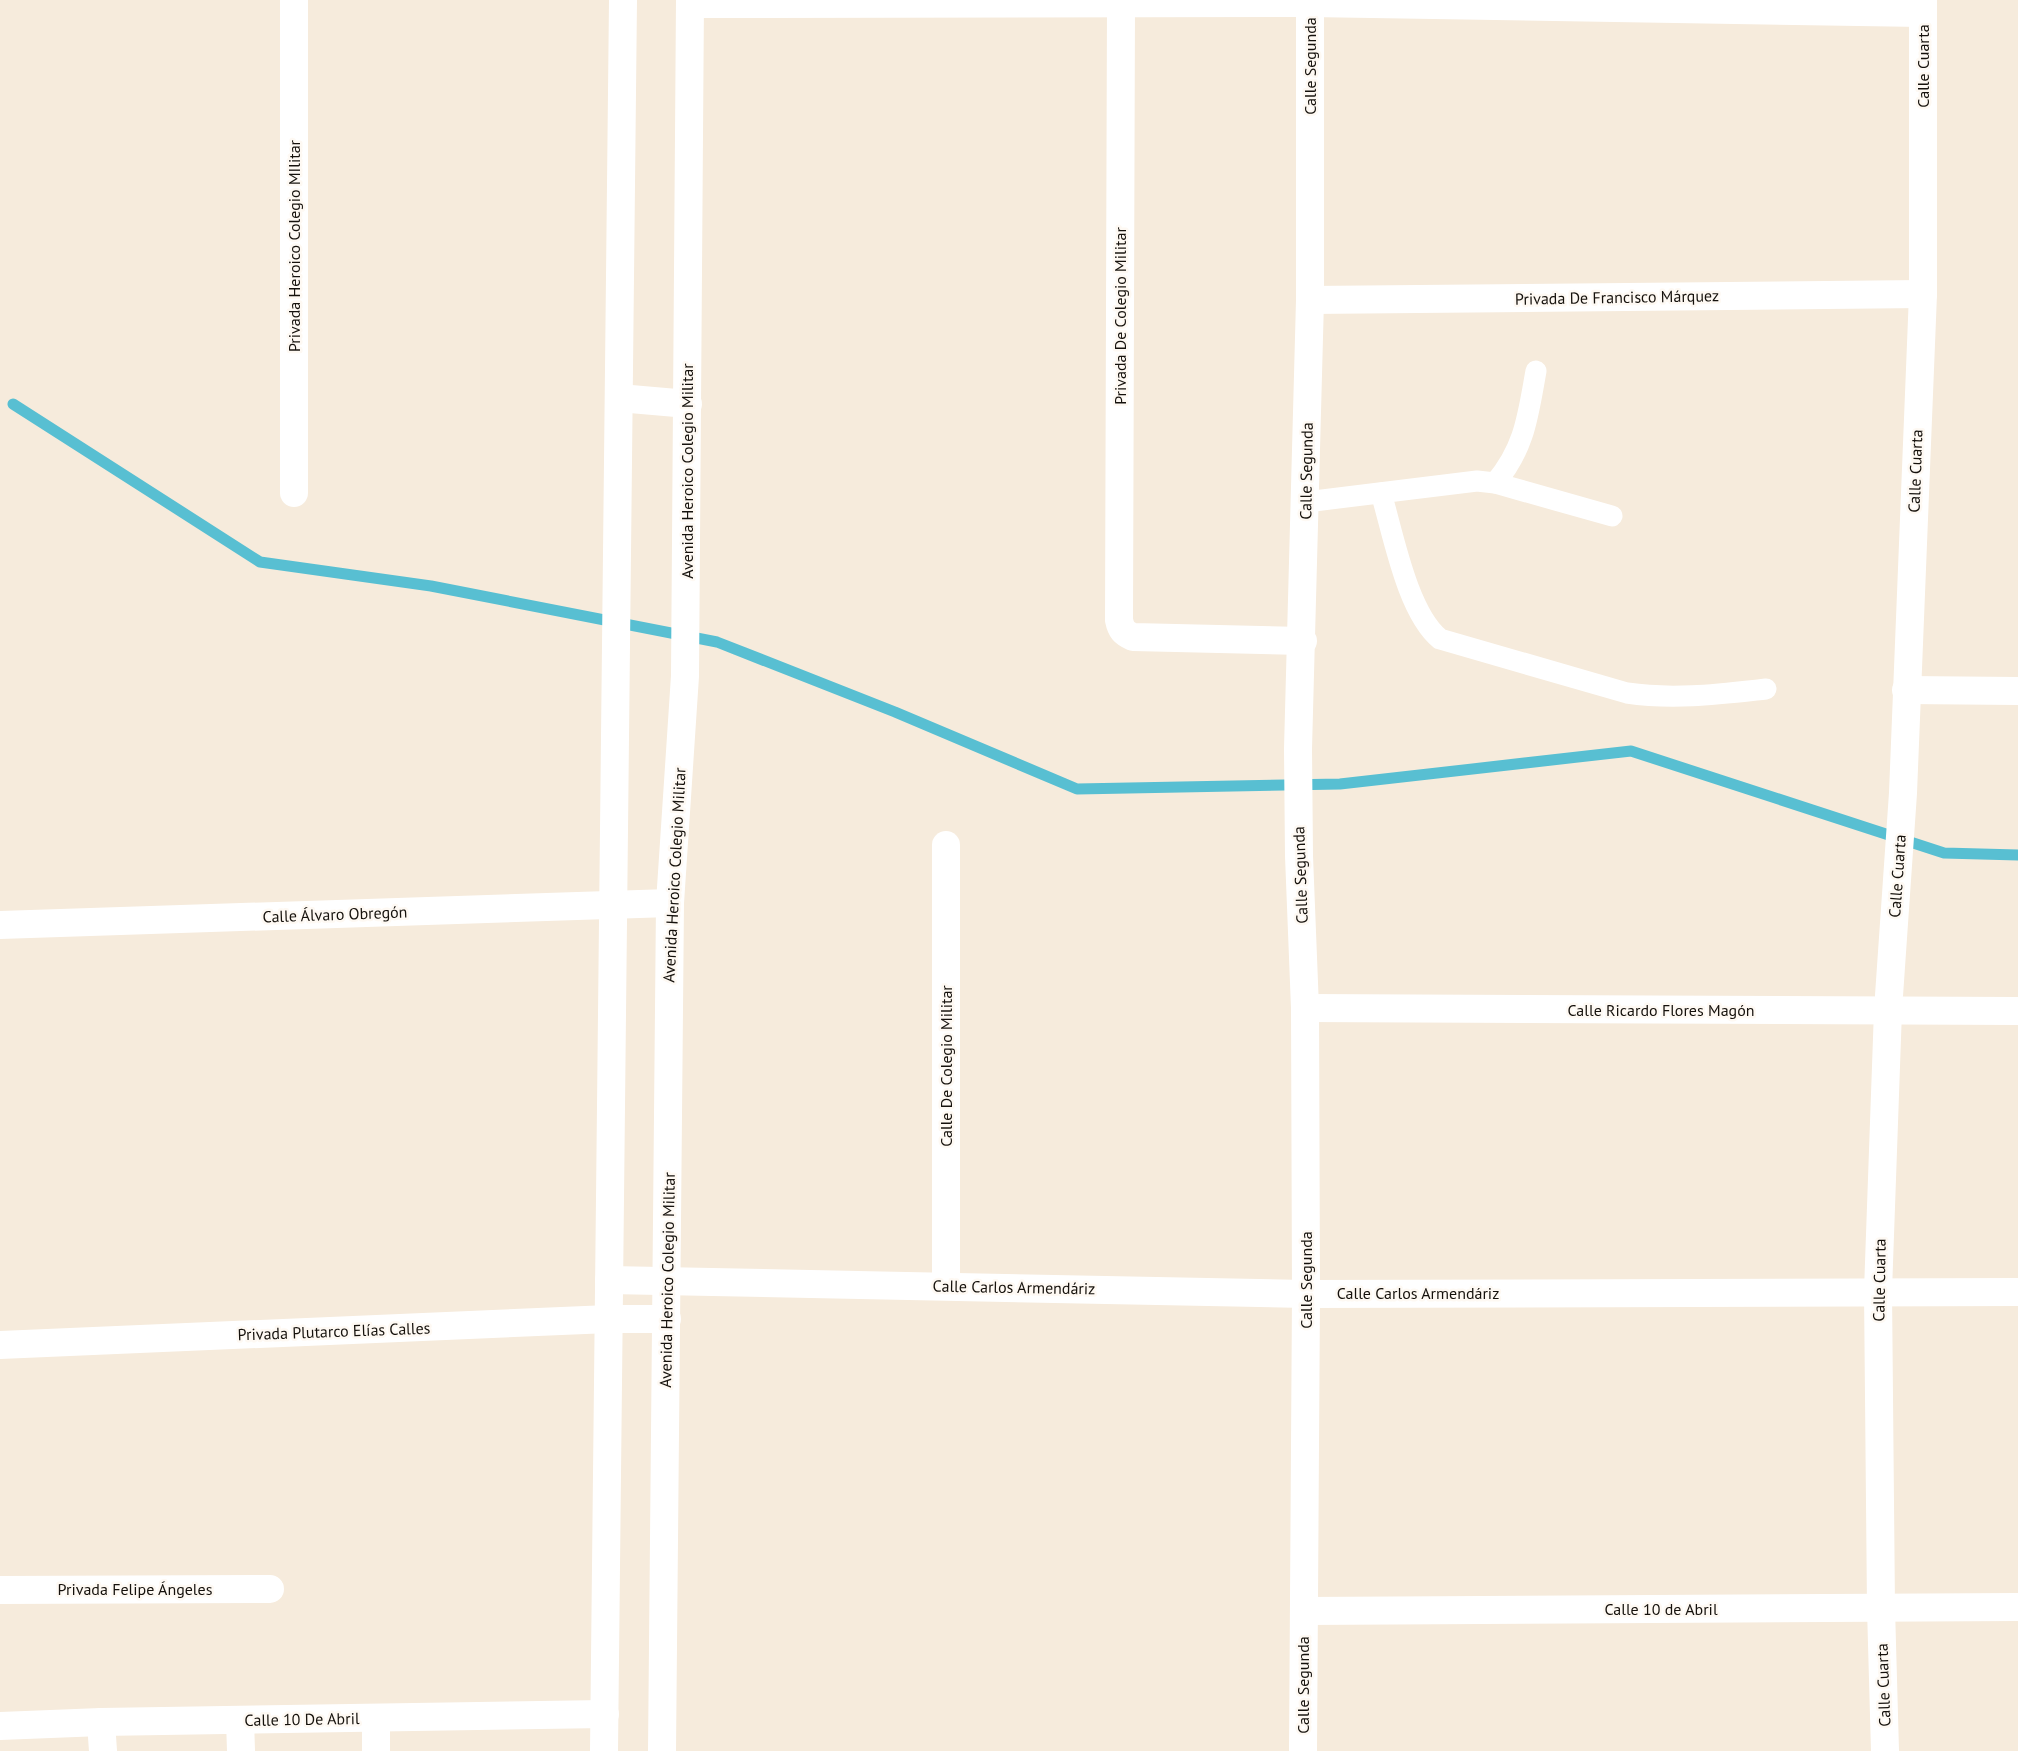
<svg xmlns="http://www.w3.org/2000/svg" width="2018" height="1751" viewBox="0 0 2018 1751" font-family="'PT Sans',sans-serif">
<style>
.lines{fill:none;stroke-linecap:round;stroke-linejoin:round}
.stream{stroke:#58bfd2;stroke-width:11}
.lane{stroke:#fff;stroke-width:21}
.street{stroke:#fff;stroke-width:28}
.primary{stroke:#fff;stroke-width:28}
.labels{text-anchor:middle;stroke-width:5;stroke-linejoin:round;paint-order:stroke}
.street-label{font-size:16px;fill:#15110c;stroke:#fef9f3}
</style>
<rect width="100%" height="100%" fill="#f6ebdc"/>
<g class="lines">
<path class="stream" d="M13 404 260 562 431 586 717 642 895 712 1077 789 1340 784 1631 751 1944 853 2018 855"/>
<g class="lane">
<path d="M1495 483 1612 516"/>
<path d="M1381 493C1393 533 1407 612 1440 639L1627 693C1674 700 1720 694 1766 689"/>
<path d="M1306 502 1477 481 1495 483C1525 448 1528 415 1536 371"/>
</g>
<g class="street">
<path d="M1121 3 1119 620C1121 630 1124 633 1133 637L1303 641"/>
<path d="M690 4 1310 3 1923 13"/>
<path d="M1310 300 1923 294"/>
<path d="M294 493V0"/>
<path d="M1906 690 2018 691"/>
<path d="M0 925 670 903"/>
<path d="M1305 1008 2018 1011"/>
<path d="M609 1280 1306 1294 2018 1292"/>
<path d="M946 1286V845"/>
<path d="M0 1345 609 1319H667"/>
<path d="M0 1590 270 1589"/>
<path d="M1304 1611 2018 1607"/>
<path d="M376 1718V1751"/>
<path d="M240 1720 241 1751"/>
<path d="M101 1722 103 1751"/>
<path d="M0 1726 101 1722 605 1714"/>
<path d="M1303 1751 1306 1294 1305 1008 1299 856 1298 749 1310 300V0"/>
<path d="M1885 1751 1881 1608 1878 1291 1888 1010 1903 793 1923 294V0"/>
</g>
<g class="primary">
<path d="M619 398 688 404"/>
<path d="M604 1751 623 0"/>
<path d="M662 1751 670 903 685 676 690 0"/>
</g>
</g>
<g class="labels">
<g class="street-label">
<text transform="translate(1310 66) rotate(-90)" y="6">Calle Segunda</text>
<text transform="translate(1923 66) rotate(-90)" y="6">Calle Cuarta</text>
<text transform="translate(294 246) rotate(-90)" y="6">Privada Heroico Colegio MIlitar</text>
<text transform="translate(1617 297) rotate(-1)" y="6">Privada De Francisco Márquez</text>
<text transform="translate(1120 316) rotate(-90)" y="6">Privada De Colegio Militar</text>
<text transform="translate(687 471) rotate(-90)" y="6">Avenida Heroico Colegio Militar</text>
<text transform="translate(1306 471) rotate(-89)" y="6">Calle Segunda</text>
<text transform="translate(1915 471) rotate(-88)" y="6">Calle Cuarta</text>
<text transform="translate(674 875) rotate(-87)" y="6">Avenida Heroico Colegio Militar</text>
<text transform="translate(1300 875) rotate(-92)" y="6">Calle Segunda</text>
<text transform="translate(1897 876) rotate(-86)" y="6">Calle Cuarta</text>
<text transform="translate(335 914) rotate(-2)" y="6">Calle Álvaro Obregón</text>
<text x="1661" y="1016">Calle Ricardo Flores Magón</text>
<text transform="translate(946 1066) rotate(-90)" y="6">Calle De Colegio Militar</text>
<text transform="translate(667 1280) rotate(-89)" y="6">Avenida Heroico Colegio Militar</text>
<text transform="translate(1306 1280) rotate(-90)" y="6">Calle Segunda</text>
<text transform="translate(1879 1280) rotate(-89)" y="6">Calle Cuarta</text>
<text transform="translate(1014 1287) rotate(1)" y="6">Calle Carlos Armendáriz</text>
<text x="1418" y="1299">Calle Carlos Armendáriz</text>
<text transform="translate(334 1331) rotate(-2)" y="6">Privada Plutarco Elías Calles</text>
<text x="135" y="1595">Privada Felipe Ángeles</text>
<text x="1661" y="1615">Calle 10 de Abril</text>
<text transform="translate(1303 1685) rotate(-90)" y="6">Calle Segunda</text>
<text transform="translate(1883 1685) rotate(-92)" y="6">Calle Cuarta</text>
<text transform="translate(302 1719) rotate(-1)" y="6">Calle 10 De Abril</text>
</g>
</g>
</svg>
